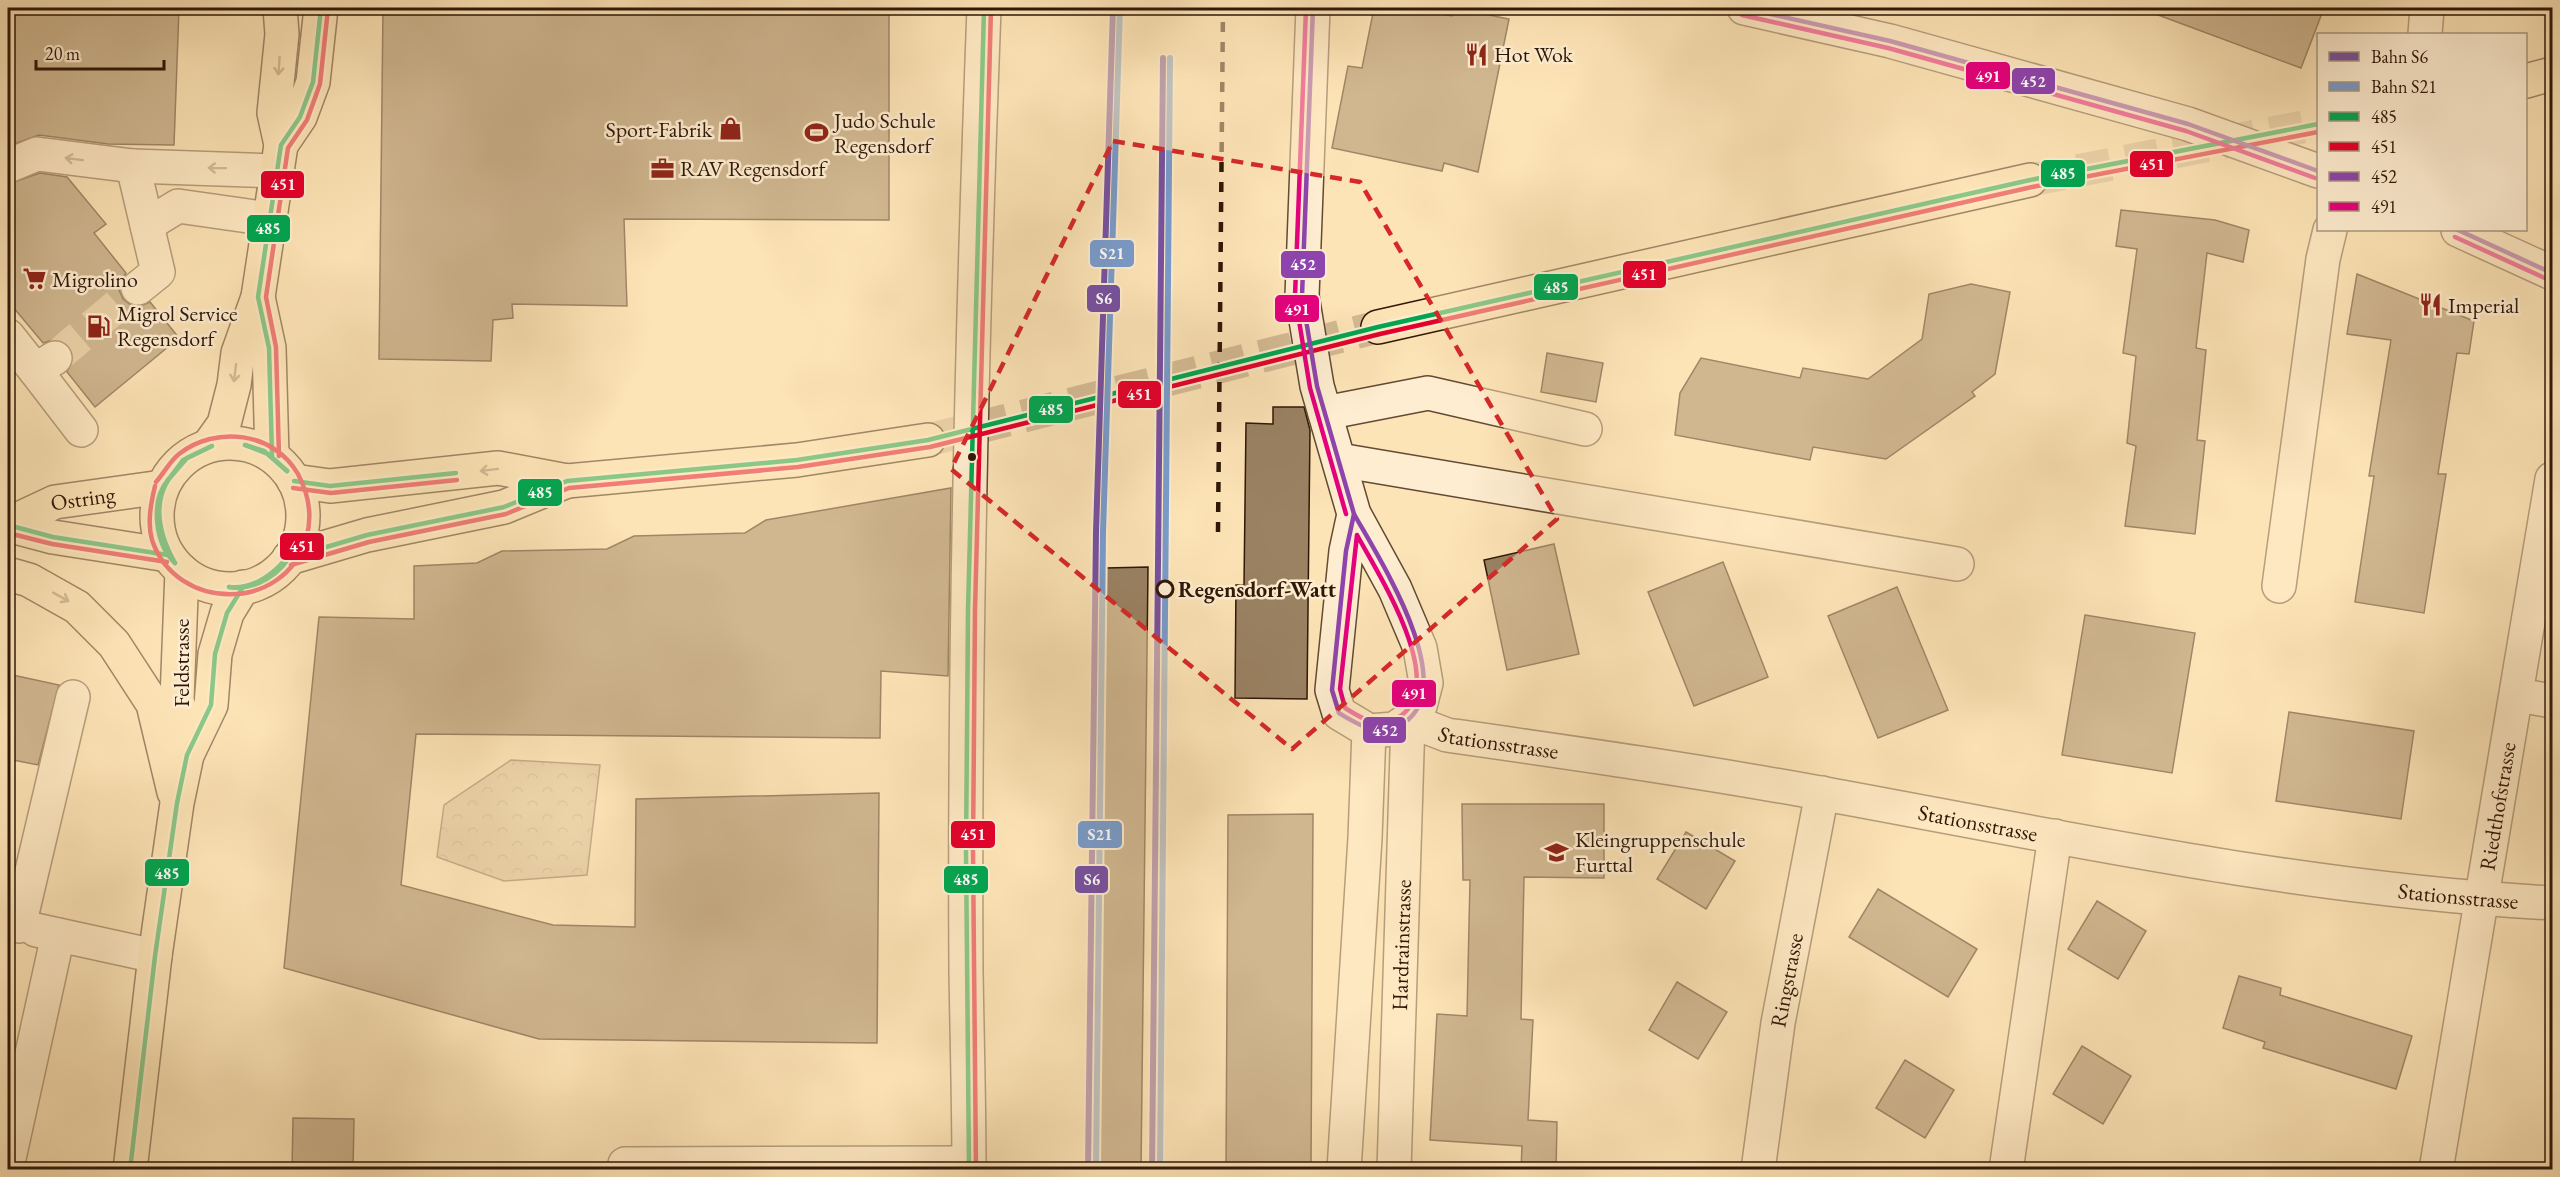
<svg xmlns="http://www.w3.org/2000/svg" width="2560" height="1177" viewBox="0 0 2560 1177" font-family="'EB Garamond',serif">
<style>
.park{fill:url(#park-crowns);stroke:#846c50;stroke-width:1.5}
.building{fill:#9a8263;stroke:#2f1707;stroke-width:1.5}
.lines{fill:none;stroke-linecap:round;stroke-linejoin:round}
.minor-tunnel{stroke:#d4bb94;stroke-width:33;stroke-dasharray:33 16;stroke-linecap:butt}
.major-tunnel{stroke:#d4bb94;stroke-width:33;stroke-dasharray:33 16;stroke-linecap:butt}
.minor-casing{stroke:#624a33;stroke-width:36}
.major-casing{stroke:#2f1707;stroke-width:36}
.minor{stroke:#feedd0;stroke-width:33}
.major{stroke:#fde4b7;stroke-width:33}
.rail{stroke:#2f1707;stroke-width:4.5;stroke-dasharray:10 10;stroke-linecap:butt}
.bus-1-casing{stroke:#feedd0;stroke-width:9}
.bus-2-casing{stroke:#feedd0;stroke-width:9}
.bus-3-casing{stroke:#feedd0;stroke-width:9}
.bus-4-casing{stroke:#feedd0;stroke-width:9}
.bus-1{stroke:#00a651;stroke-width:4.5}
.bus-2{stroke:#e4002b;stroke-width:4.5}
.bus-3{stroke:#8e44ad;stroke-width:4.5}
.bus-4{stroke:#e5007d;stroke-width:4.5}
.rail-1-casing{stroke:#feedd0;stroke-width:10}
.rail-2-casing{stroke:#feedd0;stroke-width:10}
.rail-1{stroke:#7751a1;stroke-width:6}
.rail-2{stroke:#799ccd;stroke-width:6}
.oneway{stroke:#a08868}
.oneway2{stroke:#a18d76}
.marked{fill:none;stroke:#d62828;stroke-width:4.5;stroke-dasharray:12 8;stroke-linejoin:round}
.bus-dot{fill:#2f1707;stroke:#feedd0;stroke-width:2}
.stop-dot{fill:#feedd0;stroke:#2f1707;stroke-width:3}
.labels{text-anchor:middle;stroke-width:5;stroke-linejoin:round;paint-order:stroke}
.poi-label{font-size:22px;fill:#2f1707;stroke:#feedd0;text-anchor:start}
.street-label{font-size:22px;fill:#2f1707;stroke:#feedd0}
.stop-label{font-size:22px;font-weight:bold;fill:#2f1707;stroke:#feedd0;text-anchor:start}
.line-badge{stroke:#feedd0;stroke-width:2}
.badge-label{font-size:16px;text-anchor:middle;font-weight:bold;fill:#fff}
</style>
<defs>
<pattern id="park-crowns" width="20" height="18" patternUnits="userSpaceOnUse" patternTransform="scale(1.5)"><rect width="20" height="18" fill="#dac199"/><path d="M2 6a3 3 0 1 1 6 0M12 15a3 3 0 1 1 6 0" fill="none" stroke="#bba582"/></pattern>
</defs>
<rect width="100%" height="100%" fill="#fde4b7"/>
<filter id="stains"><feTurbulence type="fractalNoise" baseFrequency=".00333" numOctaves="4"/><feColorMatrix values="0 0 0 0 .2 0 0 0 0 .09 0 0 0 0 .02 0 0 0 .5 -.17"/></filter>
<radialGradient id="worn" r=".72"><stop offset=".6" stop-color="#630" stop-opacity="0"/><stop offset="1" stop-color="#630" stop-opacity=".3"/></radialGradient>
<path class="park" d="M511 760 600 765 587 875 504 881 437 857 444 805Z"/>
<g class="building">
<path d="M8 8H179L174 145 108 144 39 135 8 146Z"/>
<path d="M383 8H889V220L624 219 627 306 512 304 513 318 493 320 491 361 379 359Z"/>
<path d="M1374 8H1406L1452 16 1454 8 1509 19 1478 172 1444 163 1442 171 1332 148 1348 66 1362 68Z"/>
<path d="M2151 8H2324L2301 68 2150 12Z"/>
<path d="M40 173 67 177 106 224 94 233 126 273 120 282 119 290 123 299 132 306H141L150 302 179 338 95 407 67 372 74 358 71 348 64 341 55 339 43 343 8 301V184Z"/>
<path d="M2121 210 2215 220 2249 230 2243 262 2207 253 2196 348 2206 350 2197 440 2205 441 2195 534 2125 526 2136 446 2127 443 2136 356 2123 353 2137 249 2116 246Z"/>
<path d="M2357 274 2474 321 2469 354 2457 353 2438 474H2446L2424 613 2355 602 2374 476H2369L2391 340 2347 334Z"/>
<path d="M1971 284 2010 292 1995 374 1972 392 1975 396 1886 459 1813 447 1810 460 1675 435 1680 393 1701 358 1800 378 1803 368 1868 379 1922 339 1929 294Z"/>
<path d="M1547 353 1603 363 1596 402 1541 392Z"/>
<path d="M1273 407H1304L1310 430 1307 699 1235 698 1236 585H1244L1246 423 1273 424Z"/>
<path d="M951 488 948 676 881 671 880 738 416 734 401 885 553 925 635 927 636 799 879 793 877 1043 539 1039 284 968 319 617 414 619V566L477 563 502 551 607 549 634 536 745 533 766 520Z"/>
<path d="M1554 544 1579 654 1507 670 1484 560Z"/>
<path d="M1723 562 1768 677 1694 706 1648 592Z"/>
<path d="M1148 567 1141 1170H1099L1106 568Z"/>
<path d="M1897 587 1948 710 1878 738 1828 616Z"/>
<path d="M2085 615 2195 633 2172 773 2062 755Z"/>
<path d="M8 674 59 685 38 765 8 759Z"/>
<path d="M2289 712 2414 731 2401 819 2276 801Z"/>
<path d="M1462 804H1604V878L1524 877 1521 1019 1533 1020 1528 1120 1557 1122 1556 1170H1521L1522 1146 1430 1140 1437 1014 1467 1016 1470 880H1463Z"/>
<path d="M1313 814 1311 1170H1226L1228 815Z"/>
<path d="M1686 832 1735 861 1706 909 1657 879Z"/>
<path d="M1878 889 1977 949 1948 997 1849 937Z"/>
<path d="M2097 901 2146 931 2118 979 2068 949Z"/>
<path d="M2239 976 2281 988 2280 995 2412 1036 2396 1089 2263 1048 2265 1042 2223 1028Z"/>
<path d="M1677 982 1727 1012 1698 1059 1649 1030Z"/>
<path d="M2082 1046 2131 1076 2103 1124 2053 1094Z"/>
<path d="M1905 1060 1954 1090 1925 1138 1876 1108Z"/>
<path d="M293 1118 354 1119 353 1170H292Z"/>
</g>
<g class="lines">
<path class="minor-tunnel" d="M55 358 138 288"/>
<g class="major-tunnel">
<path d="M2030 180 2318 124"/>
<path d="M928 440 1378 327"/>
</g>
<defs>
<g id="minor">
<path d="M1313 8 1302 296 1317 386 1354 514 1395 589 1420 648 1426 683 1420 706 1408 720 1394 729 1369 731 1339 713 1332 690 1346 551 1354 514"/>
<path d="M1744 8 1890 41 2188 124 2318 171"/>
<path d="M2425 34 2427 8"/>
<path d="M8 166 37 154 133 166 276 171"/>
<path d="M133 166 158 272 138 288"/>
<path d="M147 225 178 206 269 219"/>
<path d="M2458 230 2552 273"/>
<path d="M8 336 35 370 55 358"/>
<path d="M35 370 81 430"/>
<path d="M1325 413 1428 393 1585 429"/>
<path d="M1339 460 1957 564"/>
<path d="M2279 586 2323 259 2330 230"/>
<path d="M2517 695 2552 701"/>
<path id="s1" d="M1408 720 1447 735C1573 753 1700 771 1825 794 2066 838 2308 890 2552 903"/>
<path d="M19 926 73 697"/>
<path d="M36 930 155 956"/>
<path d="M8 1163 58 935"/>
<path d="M625 1170V1164L969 1163"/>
<path d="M969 1170C969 1103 967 1037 966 971 964 650 972 328 984 8"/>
<path d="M1344 1170 1365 838 1369 731"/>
<path id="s2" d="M1394 1170 1408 720"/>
<path id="s3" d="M1758 1170 1778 1023 1822 793"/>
<path d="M2006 1170 2055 836"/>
<path id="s4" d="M2436 1170 2552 479"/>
</g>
<g id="major">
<path d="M2526 81 2552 74"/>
<path d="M281 145 300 117 313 82 321 8"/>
<path d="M258 297 269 348 272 456"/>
<path d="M1378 327 2030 180"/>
<circle cx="230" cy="516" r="73"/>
<path d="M209 445 224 424 234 385 238 353 258 297 281 145 274 113 282 34 280 8"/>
<path d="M294 481 330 486 498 468 567 481 797 460 928 440"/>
<path id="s5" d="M8 524 55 502 162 487"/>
<path d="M8 525 53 537 168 555"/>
<path d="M289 558 367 535 504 507 567 481"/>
<path d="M182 571 177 699 187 755"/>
<path d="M8 574 29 580 77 607 114 644 153 704 174 792"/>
<path d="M130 1170 155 956 177 803 187 755 211 705 215 654 227 613 243 587"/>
</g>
</defs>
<use href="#minor" class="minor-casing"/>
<use href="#major" class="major-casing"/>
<use href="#minor" class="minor"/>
<use href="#major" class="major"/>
<path class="rail" d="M1218 532 1223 8"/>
<defs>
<g id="bus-1">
<path d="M245 445 268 454 287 471"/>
<path d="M245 445 264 451 287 471"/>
<path d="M272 456 269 348 258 297 281 145 300 117 313 82 321 8"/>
<path d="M168 480C151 508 161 538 175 563"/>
<path d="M168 480C150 501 155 544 175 563"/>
<path d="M168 480 183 460 212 446"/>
<path d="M168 480 187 458 212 446"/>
<path d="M294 481 330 486 456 473"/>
<path d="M8 525 53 537 168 555"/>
<path d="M289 558 367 535 504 507 567 481 797 460 928 440 1378 327 2030 180 2318 124"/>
<path d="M229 587C257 590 278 570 293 550"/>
<path d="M229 587C254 591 283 574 293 550"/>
<path d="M130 1170 155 956 177 803 187 755 211 705 215 654 227 613 243 587"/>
<path d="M969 1170 966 851 968 610 984 8"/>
</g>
<g id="bus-2">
<path d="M279 456 276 347 266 297 288 148 307 120 320 84 328 9"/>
<path d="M155 486C151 503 147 522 152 540 176 612 284 613 306 539 313 516 309 495 298 474 274 432 216 425 179 454 170 461 164 473 156 482"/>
<path d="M293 488 331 493 457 480"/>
<path d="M8 533 52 544 167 562"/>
<path d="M291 565 369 542 506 514 569 488 798 467 930 447 1380 334 2032 187 2318 132"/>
<path d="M976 1170 973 851 975 610 991 8"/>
</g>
<g id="bus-3">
<path d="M1313 8 1302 296 1317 386 1354 514"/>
<path d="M1744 8 1890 41 2188 124 2318 171"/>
<path d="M2458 230 2552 273"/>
<path d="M1354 514C1378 557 1460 683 1405 722 1381 739 1362 727 1339 713L1332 690 1346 551Z"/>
</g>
<g id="bus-4">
<path d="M1306 8 1295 296 1310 388 1346 514"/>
<path d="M1742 15 1888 48 2186 131 2315 178"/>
<path d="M2455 237 2549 280"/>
<path d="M1357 535C1377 572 1450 684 1399 717 1379 730 1363 719 1345 708L1340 689Z"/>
</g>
</defs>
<use href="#bus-1" class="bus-1-casing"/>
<use href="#bus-2" class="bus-2-casing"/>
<use href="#bus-3" class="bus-3-casing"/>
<use href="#bus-4" class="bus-4-casing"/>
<use href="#bus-1" class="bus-1"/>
<use href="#bus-2" class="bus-2"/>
<use href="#bus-3" class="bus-3"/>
<use href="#bus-4" class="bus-4"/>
<defs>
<g id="rail-1">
<path d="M1088 1170 1096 532 1113 8"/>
<path d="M1152 1170 1163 58"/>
</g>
<g id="rail-2">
<path d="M1096 1170 1103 532 1120 8"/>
<path d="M1160 1170 1170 58"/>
</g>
</defs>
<use href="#rail-1" class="rail-1-casing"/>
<use href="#rail-2" class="rail-2-casing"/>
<use href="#rail-1" class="rail-1"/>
<use href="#rail-2" class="rail-2"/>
</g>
<defs><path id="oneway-shaft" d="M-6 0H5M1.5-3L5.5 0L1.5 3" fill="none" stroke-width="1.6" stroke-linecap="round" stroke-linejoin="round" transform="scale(1.5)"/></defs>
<g class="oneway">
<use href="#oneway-shaft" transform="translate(279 66) rotate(94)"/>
<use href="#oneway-shaft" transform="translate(235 373) rotate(97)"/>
<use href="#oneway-shaft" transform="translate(489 470) rotate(173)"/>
<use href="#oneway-shaft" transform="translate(61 597) rotate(29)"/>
</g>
<g class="oneway2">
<use href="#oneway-shaft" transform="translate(74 159) rotate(-173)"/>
<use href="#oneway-shaft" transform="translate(217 168) rotate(-179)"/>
</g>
<path d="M0 0H2560V1177H0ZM1113 141 1360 182 1557 519 1292 749 951 469Z" fill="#fde4b7" fill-opacity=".55" fill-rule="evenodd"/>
<path class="marked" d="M1113 141 1360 182 1557 519 1292 749 951 469Z"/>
<defs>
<symbol id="restaurant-bare" viewBox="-9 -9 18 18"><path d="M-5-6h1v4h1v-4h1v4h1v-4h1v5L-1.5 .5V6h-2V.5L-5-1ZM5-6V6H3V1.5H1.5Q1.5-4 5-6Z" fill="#8f2418" stroke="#feedd0" stroke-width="2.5" paint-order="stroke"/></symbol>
<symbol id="shop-bare" viewBox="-9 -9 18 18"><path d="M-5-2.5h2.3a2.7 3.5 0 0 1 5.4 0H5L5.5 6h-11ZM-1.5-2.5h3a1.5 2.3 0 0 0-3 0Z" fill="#8f2418" stroke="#feedd0" stroke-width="2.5" paint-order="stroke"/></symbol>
<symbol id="stadium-bare" viewBox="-9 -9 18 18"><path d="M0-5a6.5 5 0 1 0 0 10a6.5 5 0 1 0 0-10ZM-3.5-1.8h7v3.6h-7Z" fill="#8f2418" stroke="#feedd0" stroke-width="2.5" paint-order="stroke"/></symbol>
<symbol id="office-bare" viewBox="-9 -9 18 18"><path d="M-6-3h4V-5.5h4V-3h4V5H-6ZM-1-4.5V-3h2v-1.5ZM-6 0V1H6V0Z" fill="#8f2418" stroke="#feedd0" stroke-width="2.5" paint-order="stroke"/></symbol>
<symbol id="supermarket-bare" viewBox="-9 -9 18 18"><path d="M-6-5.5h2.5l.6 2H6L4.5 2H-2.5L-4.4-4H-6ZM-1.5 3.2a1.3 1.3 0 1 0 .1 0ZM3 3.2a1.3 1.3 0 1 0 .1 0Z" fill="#8f2418" stroke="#feedd0" stroke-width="2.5" paint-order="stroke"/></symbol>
<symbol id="fuel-bare" viewBox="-9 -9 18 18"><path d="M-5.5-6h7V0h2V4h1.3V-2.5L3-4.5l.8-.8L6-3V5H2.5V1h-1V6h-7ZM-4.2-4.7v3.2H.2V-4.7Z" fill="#8f2418" stroke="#feedd0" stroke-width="2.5" paint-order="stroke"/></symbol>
<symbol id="school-bare" viewBox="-9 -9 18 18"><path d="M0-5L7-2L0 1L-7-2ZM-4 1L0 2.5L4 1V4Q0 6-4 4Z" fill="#8f2418" stroke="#feedd0" stroke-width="2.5" paint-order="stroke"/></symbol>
</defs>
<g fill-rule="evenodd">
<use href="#restaurant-bare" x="1460" y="38" width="33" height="33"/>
<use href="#shop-bare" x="714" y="112" width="33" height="33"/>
<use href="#stadium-bare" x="800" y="116" width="33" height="33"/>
<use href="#office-bare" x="646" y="152" width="33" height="33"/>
<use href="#supermarket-bare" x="18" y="262" width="33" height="33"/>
<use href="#restaurant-bare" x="2414" y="288" width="33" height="33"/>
<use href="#fuel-bare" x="82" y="310" width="33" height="33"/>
<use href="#school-bare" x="1540" y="836" width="33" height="33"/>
</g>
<circle class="bus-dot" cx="972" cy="457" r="5"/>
<circle class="stop-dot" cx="1165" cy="589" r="8"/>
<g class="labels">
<g class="poi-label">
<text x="1494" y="62">Hot Wok</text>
<text x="834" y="128">Judo Schule<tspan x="834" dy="25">Regensdorf</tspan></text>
<text x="712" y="137" text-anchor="end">Sport-Fabrik</text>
<text x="680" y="176">RAV Regensdorf</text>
<text x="52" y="287">Migrolino</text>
<text x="2448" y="313">Imperial</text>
<text x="117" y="321">Migrol Service<tspan x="117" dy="25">Regensdorf</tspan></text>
<text x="1575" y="847">Kleingruppenschule<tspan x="1575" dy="25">Furttal</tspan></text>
</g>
<g class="street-label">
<text dy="8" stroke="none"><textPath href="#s5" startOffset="80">Ostring</textPath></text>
<text transform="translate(181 663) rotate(-90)" y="8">Feldstrasse</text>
<text dy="8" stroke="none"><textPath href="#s1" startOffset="94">Stationsstrasse</textPath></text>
<text dy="8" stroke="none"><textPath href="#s4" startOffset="369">Riedthofstrasse</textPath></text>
<text dy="8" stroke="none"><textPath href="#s1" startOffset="580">Stationsstrasse</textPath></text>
<text dy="8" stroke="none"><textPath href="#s1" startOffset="1066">Stationsstrasse</textPath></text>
<text dy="8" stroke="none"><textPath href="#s2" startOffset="225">Hardrainstrasse</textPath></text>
<text dy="8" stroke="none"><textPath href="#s3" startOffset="192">Ringstrasse</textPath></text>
</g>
<g class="stop-label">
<text x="1178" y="597">Regensdorf-Watt</text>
</g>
</g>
<g class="line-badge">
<rect x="1965" y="61" width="46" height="29" rx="6" fill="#e5007d"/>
<rect x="2011" y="67" width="45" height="28" rx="6" fill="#8e44ad"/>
<rect x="2129" y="150" width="45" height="28" rx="6" fill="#e4002b"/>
<rect x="2040" y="159" width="46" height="29" rx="6" fill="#00a651"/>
<rect x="260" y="170" width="45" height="29" rx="6" fill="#e4002b"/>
<rect x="246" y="214" width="45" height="29" rx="6" fill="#00a651"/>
<rect x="1089" y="239" width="46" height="29" rx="6" fill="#799ccd"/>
<rect x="1280" y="250" width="46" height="29" rx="6" fill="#8e44ad"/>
<rect x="1622" y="260" width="45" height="29" rx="6" fill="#e4002b"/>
<rect x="1533" y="273" width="46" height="28" rx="6" fill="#00a651"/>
<rect x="1086" y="284" width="35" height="29" rx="6" fill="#7751a1"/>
<rect x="1274" y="294" width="46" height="29" rx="6" fill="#e5007d"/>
<rect x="1117" y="380" width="45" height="29" rx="6" fill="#e4002b"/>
<rect x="1028" y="395" width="46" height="29" rx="6" fill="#00a651"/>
<rect x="517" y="478" width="46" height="29" rx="6" fill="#00a651"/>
<rect x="279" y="532" width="46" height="29" rx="6" fill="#e4002b"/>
<rect x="1391" y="679" width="46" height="29" rx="6" fill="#e5007d"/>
<rect x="1362" y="716" width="45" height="28" rx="6" fill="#8e44ad"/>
<rect x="1077" y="820" width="46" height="29" rx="6" fill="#799ccd"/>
<rect x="950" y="820" width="46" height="29" rx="6" fill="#e4002b"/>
<rect x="144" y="858" width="46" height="29" rx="6" fill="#00a651"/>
<rect x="1074" y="865" width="35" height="29" rx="6" fill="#7751a1"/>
<rect x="943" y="865" width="46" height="29" rx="6" fill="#00a651"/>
</g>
<g class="badge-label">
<text x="1988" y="82">491</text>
<text x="2033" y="87">452</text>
<text x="2152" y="170">451</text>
<text x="2063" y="179">485</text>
<text x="283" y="190">451</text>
<text x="268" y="234">485</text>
<text x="1112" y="259">S21</text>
<text x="1303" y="270">452</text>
<text x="1644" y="280">451</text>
<text x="1556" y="293">485</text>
<text x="1104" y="304">S6</text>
<text x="1297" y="315">491</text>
<text x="1139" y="400">451</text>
<text x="1051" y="415">485</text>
<text x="540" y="498">485</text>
<text x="302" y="552">451</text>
<text x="1414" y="699">491</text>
<text x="1385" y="736">452</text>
<text x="1100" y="840">S21</text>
<text x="973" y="840">451</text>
<text x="167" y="879">485</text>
<text x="1092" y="885">S6</text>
<text x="966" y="885">485</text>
</g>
<rect width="2560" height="1177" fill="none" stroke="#fde4b7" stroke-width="30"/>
<rect x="9" y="9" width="2542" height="1159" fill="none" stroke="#2f1707" stroke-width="3"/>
<rect x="15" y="15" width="2530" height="1147" fill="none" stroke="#2f1707" stroke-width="1.5"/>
<rect x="2317" y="33" width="210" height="198" fill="#feedd0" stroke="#ab9780" stroke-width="1.5"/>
<rect x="2329" y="52" width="30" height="9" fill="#7751a1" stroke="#ab9780" stroke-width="1.5"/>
<text x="2371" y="63" font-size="18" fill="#2f1707">Bahn S6</text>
<rect x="2329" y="82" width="30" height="9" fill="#799ccd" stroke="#ab9780" stroke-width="1.5"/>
<text x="2371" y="93" font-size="18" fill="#2f1707">Bahn S21</text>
<rect x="2329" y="112" width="30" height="9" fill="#00a651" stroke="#ab9780" stroke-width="1.5"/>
<text x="2371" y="123" font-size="18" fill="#2f1707">485</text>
<rect x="2329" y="142" width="30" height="9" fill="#e4002b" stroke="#ab9780" stroke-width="1.5"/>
<text x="2371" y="153" font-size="18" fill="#2f1707">451</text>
<rect x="2329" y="172" width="30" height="9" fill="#8e44ad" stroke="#ab9780" stroke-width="1.5"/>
<text x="2371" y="183" font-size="18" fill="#2f1707">452</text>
<rect x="2329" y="202" width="30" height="9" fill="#e5007d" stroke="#ab9780" stroke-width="1.5"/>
<text x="2371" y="213" font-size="18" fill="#2f1707">491</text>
<path d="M36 60v9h128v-9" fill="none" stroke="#2f1707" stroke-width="3"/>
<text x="45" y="60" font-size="18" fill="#2f1707" stroke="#feedd0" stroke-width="4.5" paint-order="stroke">20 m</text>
<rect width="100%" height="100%" filter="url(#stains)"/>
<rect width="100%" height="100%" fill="url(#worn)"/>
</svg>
